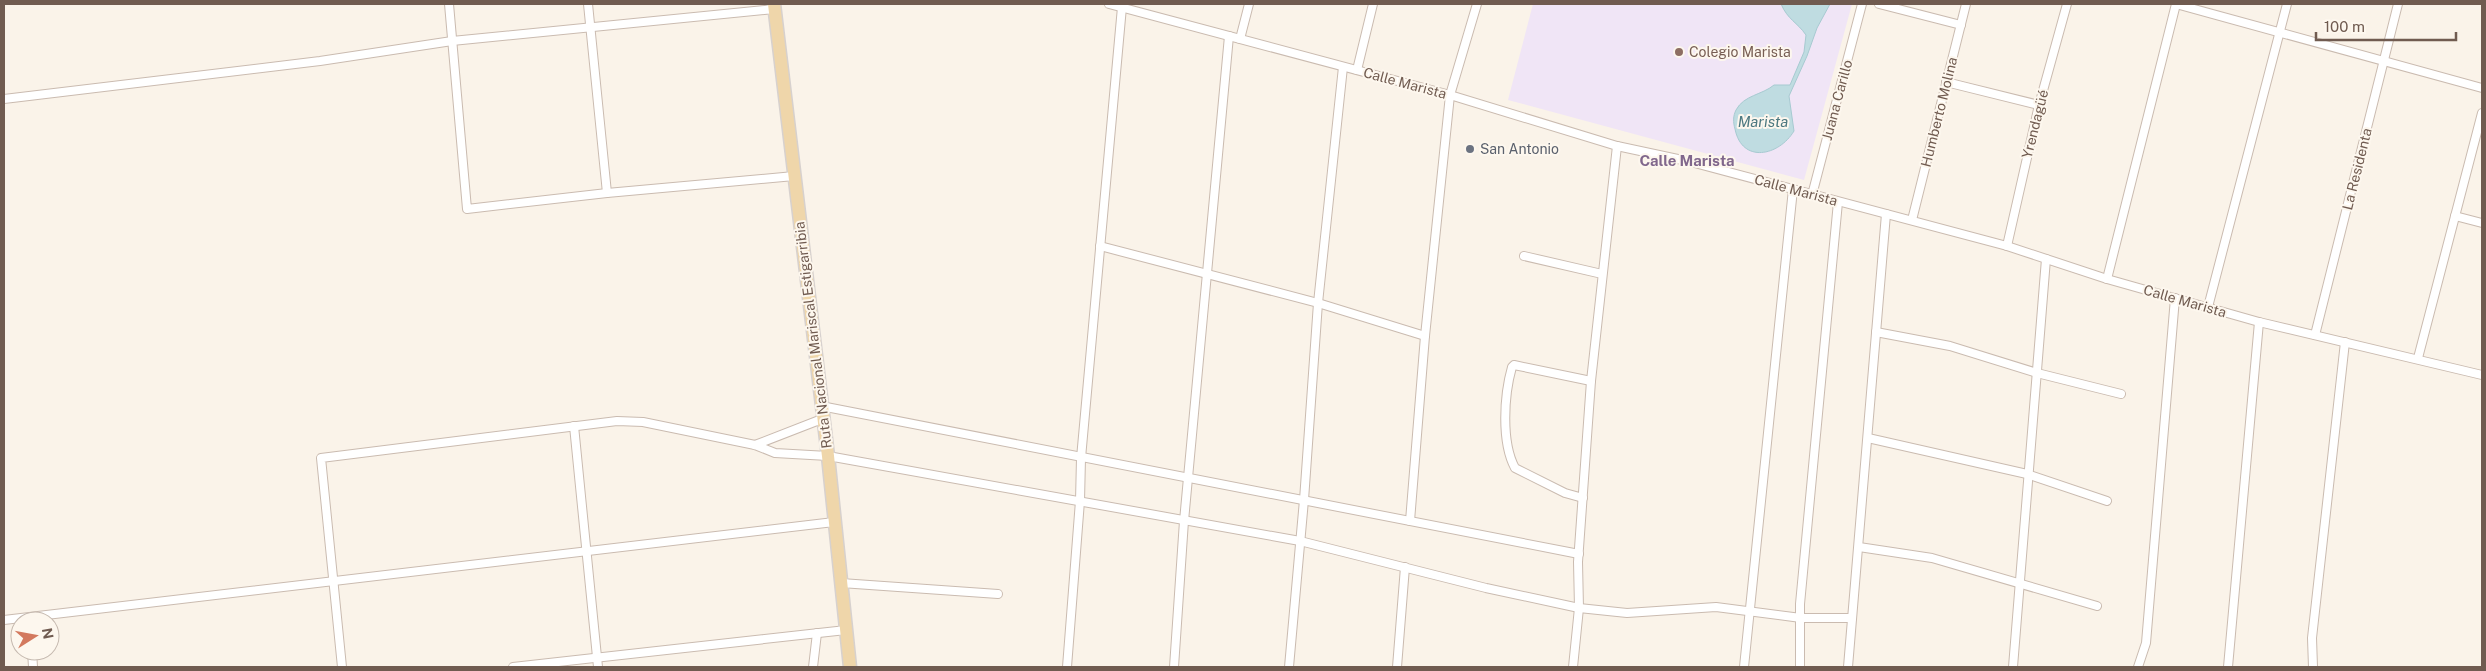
<svg xmlns="http://www.w3.org/2000/svg" width="2486" height="671" viewBox="0 0 2486 671" font-family="'Public Sans',sans-serif">
<style>
.education{fill:#f0e5f6}
.water{fill:#bfdce1;stroke:#a7cad1}
.lines{fill:none;stroke-linecap:round;stroke-linejoin:round}
.street-casing{stroke:#cabbb0;stroke-width:10}
.primary-casing{stroke:#d7d1ce;stroke-width:15}
.street{stroke:#fff;stroke-width:8}
.primary{stroke:#efd6aa;stroke-width:12}
.education-dot{fill:#8d6e63;stroke:#fdf7ee;stroke-width:2}
.worship-dot{fill:#6b7280;stroke:#fdf7ee;stroke-width:2}
.labels{text-anchor:middle;stroke-width:4;stroke-linejoin:round;paint-order:stroke}
.education-label{font-size:14px;fill:#785e54;stroke:#fdf7ee;text-anchor:start}
.street-label{font-size:14px;fill:#705b50;stroke:#fdf7ee}
.worship-label{font-size:14px;fill:#5b616d;stroke:#fdf7ee;text-anchor:start}
.water-label{font-size:15px;font-style:italic;fill:#4c7880;stroke:#fdf7ee}
.neighbourhood-label{font-size:15px;font-weight:bold;fill:#80678c;stroke:#fdf7ee}
</style>
<rect width="100%" height="100%" fill="#faf3e9"/>
<path class="education" d="M1533 4H1852L1804 180 1508 100Z"/>
<path class="water" d="M1781 4H1830L1817 28 1807 56 1789 96 1794 131C1779 156 1742 164 1735 129 1733 122 1733 116 1736 110 1744 95 1762 95 1774 85H1790L1804 52 1806 35C1797 22 1788 20 1781 4Z"/>
<g class="lines">
<defs>
<g id="street">
<path d="M449 4 467 209 607 193 794 176"/>
<path d="M588 4 607 193"/>
<path d="M1109 4 1450 95 1617 146 1687 161 2007 246 2107 279 2259 322 2482 375"/>
<path d="M1879 4 1961 25"/>
<path d="M2176 4 2482 88"/>
<path d="M1240 39 1249 4"/>
<path d="M1357 70 1373 4"/>
<path d="M1946 82 2039 105"/>
<path d="M4 99 320 61 452 41 774 9"/>
<path d="M1812 195 1862 4"/>
<path d="M2455 216 2482 223"/>
<path d="M1912 220 1966 4"/>
<path d="M1100 246 1318 303 1425 336"/>
<path d="M2007 246 2039 105 2067 4"/>
<path d="M1524 256 1602 274"/>
<path d="M2107 279 2176 4"/>
<path d="M2208 307 2287 4"/>
<path d="M1876 332 1950 346 2037 373 2121 394"/>
<path d="M2315 335 2398 4"/>
<path d="M2418 358 2482 113"/>
<path d="M821 406 1579 554"/>
<path d="M574 426 598 667"/>
<path d="M1868 438 2027 474 2107 501"/>
<path d="M755 445 822 419"/>
<path d="M1583 498 1565 493 1515 468C1501 442 1504 395 1512 367L1514 365 1591 381"/>
<path d="M1410 521 1425 336 1450 95 1477 4"/>
<path d="M1859 547 1932 558 2097 606"/>
<path d="M841 583 998 594"/>
<path d="M4 620 834 522"/>
<path d="M32 651 33 667"/>
<path d="M342 667 321 458 617 421 643 422 755 445 775 453 828 456 1300 541 1486 588 1579 608 1627 613 1716 607 1801 618H1852"/>
<path d="M513 667 846 630"/>
<path d="M813 667 817 633"/>
<path d="M1067 667 1080 501 1081 458 1122 7"/>
<path d="M1174 667 1184 521 1229 36"/>
<path d="M1289 667 1304 500 1318 303 1343 67"/>
<path d="M1397 667 1405 567"/>
<path d="M1573 667 1579 608 1578 562 1591 381 1617 146"/>
<path d="M1744 667 1793 189"/>
<path d="M1800 667V604L1838 202"/>
<path d="M1848 667 1886 214"/>
<path d="M2013 667 2046 259"/>
<path d="M2138 667 2146 643 2175 298"/>
<path d="M2228 667 2259 322"/>
<path d="M2313 667 2312 638 2345 342"/>
</g>
<path id="primary" d="M774 4 828 456 850 667"/>
</defs>
<use href="#street" class="street-casing"/>
<use href="#primary" class="primary-casing"/>
<use href="#street" class="street"/>
<use href="#primary" class="primary"/>
</g>
<circle class="education-dot" cx="1679" cy="52" r="5"/>
<circle class="worship-dot" cx="1470" cy="149" r="5"/>
<g class="labels">
<g class="education-label">
<text x="1689" y="57">Colegio Marista</text>
</g>
<g class="street-label">
<text transform="translate(1405 83) rotate(15)" y="5">Calle Marista</text>
<text transform="translate(1837 100) rotate(-75)" y="5">Juana Carillo</text>
<text transform="translate(1939 112) rotate(-76)" y="5">Humberto Molina</text>
<text transform="translate(2035 124) rotate(-76)" y="5">Yrendagüé</text>
<text transform="translate(2357 169) rotate(-76)" y="5">La Residenta</text>
<text transform="translate(1796 190) rotate(15)" y="5">Calle Marista</text>
<text transform="translate(2185 301) rotate(16)" y="5">Calle Marista</text>
<text transform="translate(813 335) rotate(-97)" y="5">Ruta Nacional Mariscal Estigarribia</text>
</g>
<g class="worship-label">
<text x="1480" y="154">San Antonio</text>
</g>
<g class="water-label">
<text x="1763" y="127">Marista</text>
</g>
<g class="neighbourhood-label">
<text x="1687" y="166">Calle Marista</text>
</g>
</g>
<rect width="2486" height="671" fill="none" stroke="#705b50" stroke-width="10"/>
<g transform="translate(35 636) rotate(79)"><circle r="24" fill="#fdf7ee" stroke="#c5b9af"/>
<path d="M0-4L9 19L0 12L-9 19Z" fill="#d3795e"/>
<text y="-8" font-size="14" font-weight="bold" text-anchor="middle" fill="#705b50">N</text>
</g>
<path d="M2316 32v8h140v-8" fill="none" stroke="#705b50" stroke-width="2.5"/>
<text x="2324" y="32" font-size="15" fill="#705b50" stroke="#fdf7ee" stroke-width="4" paint-order="stroke">100 m</text>
</svg>
